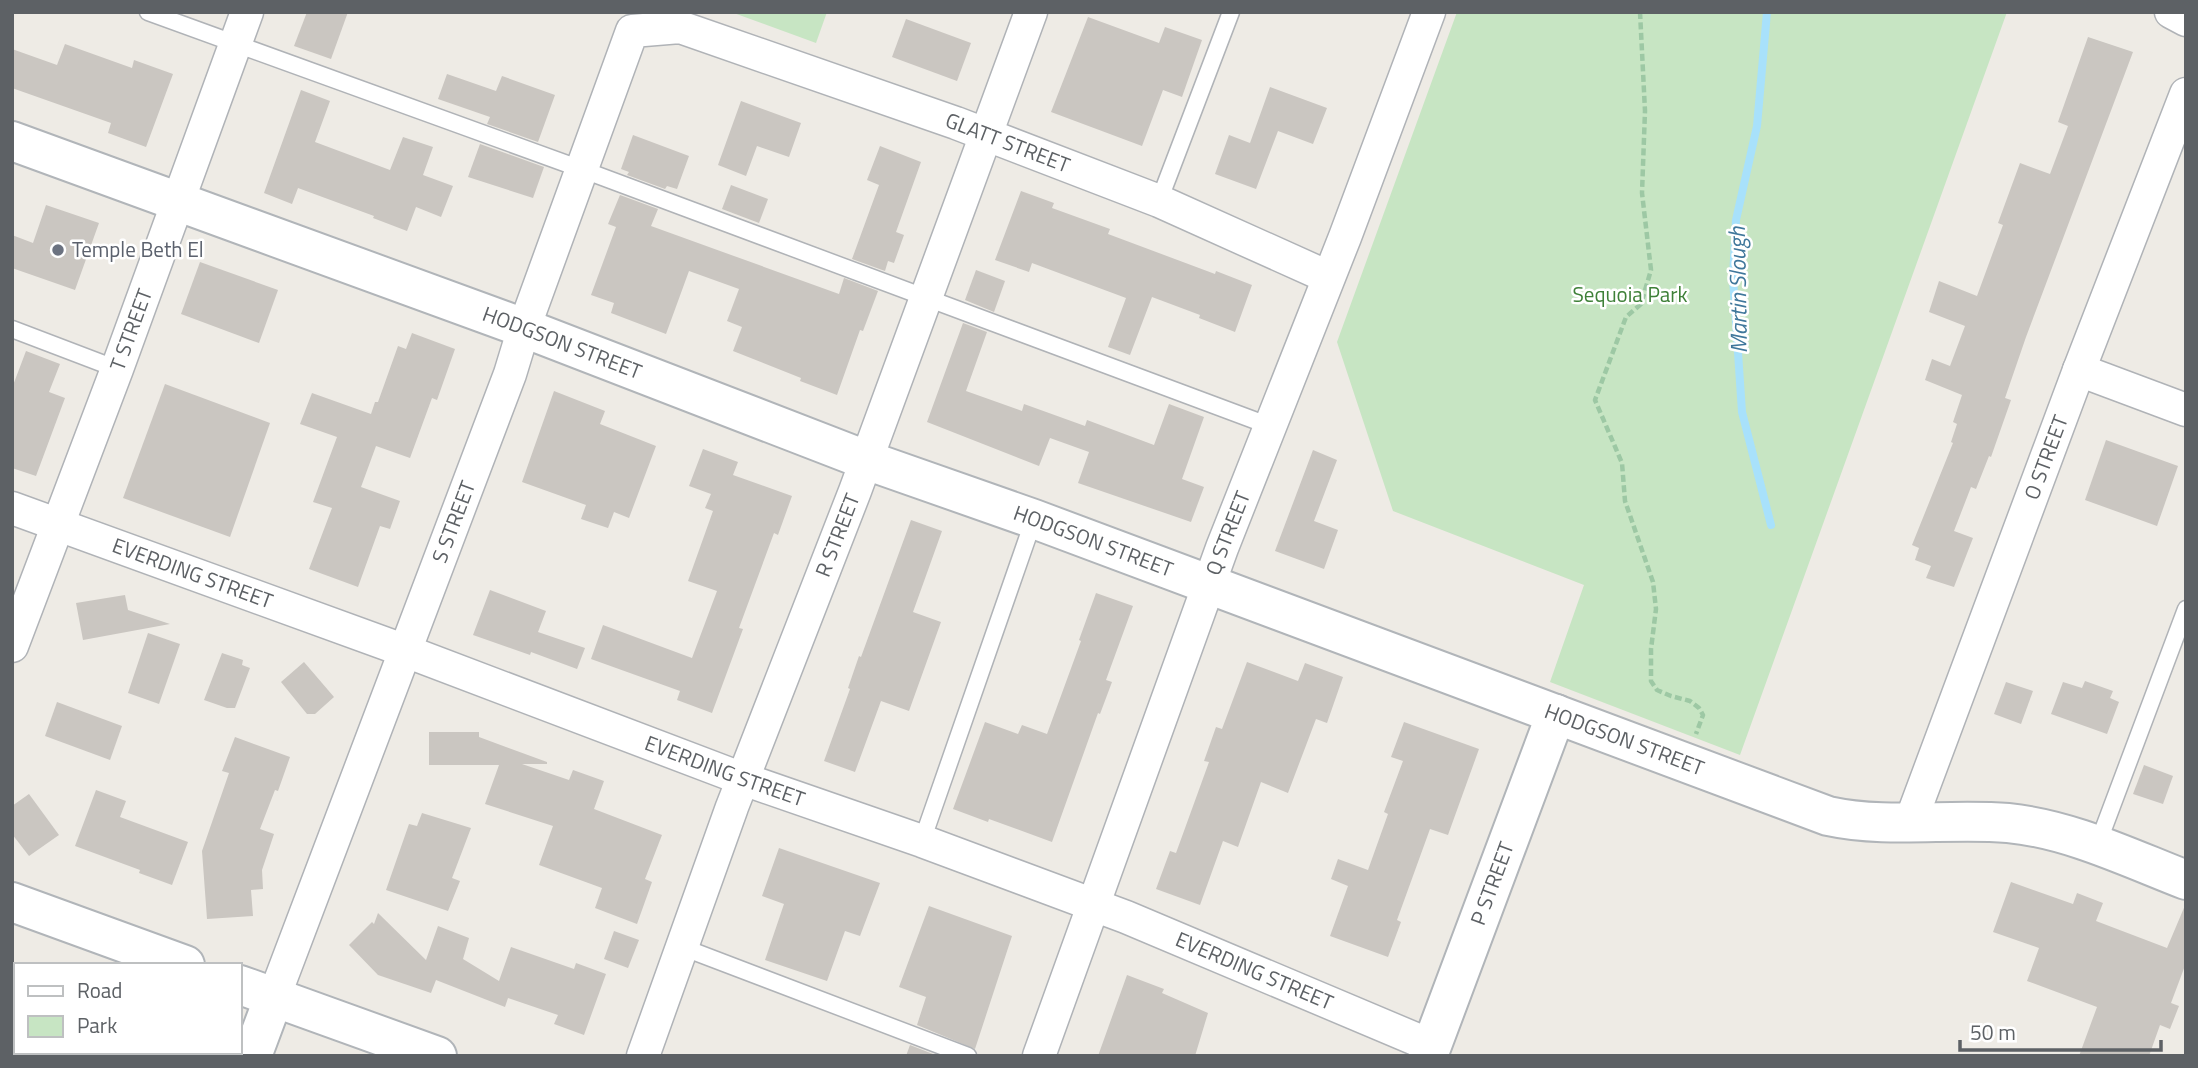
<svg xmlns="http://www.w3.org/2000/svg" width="2198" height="1068" viewBox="0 0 2198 1068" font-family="'Titillium Web',sans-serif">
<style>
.green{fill:#c7e5c3}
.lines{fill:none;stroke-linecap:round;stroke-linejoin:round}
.stream{stroke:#a8e1fb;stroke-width:8}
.building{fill:#cac6c1}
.lane-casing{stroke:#b0b3b7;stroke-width:19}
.street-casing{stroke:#b0b3b7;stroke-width:35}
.secondary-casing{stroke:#b1b5b9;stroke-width:42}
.path{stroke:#9dc8a4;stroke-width:4.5;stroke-dasharray:7 3.5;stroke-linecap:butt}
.lane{stroke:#fff;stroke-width:16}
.street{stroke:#fff;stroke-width:32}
.secondary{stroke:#fff;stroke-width:38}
.worship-dot{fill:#6b7280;stroke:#fff;stroke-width:2.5}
.labels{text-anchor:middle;stroke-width:5;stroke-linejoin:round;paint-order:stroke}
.street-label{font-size:21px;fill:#5d6165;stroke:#fff}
.worship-label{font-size:21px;fill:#5b616d;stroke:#fff;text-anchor:start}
.park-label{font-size:21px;fill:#3e8038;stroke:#fff}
.water-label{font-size:23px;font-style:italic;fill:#3f779b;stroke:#fff}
</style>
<rect width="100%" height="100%" fill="#eeebe5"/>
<g class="green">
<path d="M731 12H827L816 43Z"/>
<path d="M1457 12H2007L1740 755 1550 682 1584 585 1393 511 1337 342Z"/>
</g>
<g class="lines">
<path class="stream" d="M1767 12 1757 126 1736 220 1733 278 1742 412 1771 525"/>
</g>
<g class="building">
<path d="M307 12H348L331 59 294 46Z"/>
<path d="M1088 17 1159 43 1165 27 1202 40 1182 97 1163 90 1142 146 1051 112Z"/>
<path d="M906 19 971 43 957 81 892 57Z"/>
<path d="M2088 37 2133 52 2026 337 2005 398 2011 400 1991 457 1989 456 1976 489 1971 487 1954 531 1973 538 1954 587 1926 578 1931 566 1915 560 1919 548 1912 545 1953 443 1951 442 1957 424 1953 422 1962 395 1925 380 1932 359 1950 366 1965 326 1929 312 1939 281 1977 296 2003 225 1998 223 2020 163 2050 174 2068 126 2058 122Z"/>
<path d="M65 44 132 68 134 60 173 74 146 147 108 133 111 123 12 88V49L57 65Z"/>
<path d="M447 74 496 91 502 76 555 95 538 142 487 124 490 117 438 99Z"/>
<path d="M1270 87 1327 108 1313 144 1278 131 1256 189 1215 174 1229 135 1250 143Z"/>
<path d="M301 90 330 101 315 142 390 170 403 137 433 147 423 175 453 186 441 217 416 207 407 231 373 218 374 216 298 188 292 204 264 193Z"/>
<path d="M741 101 801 123 789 157 757 146 746 176 718 165Z"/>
<path d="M633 135 689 156 677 189 667 186 665 189 627 175 629 172 621 169Z"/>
<path d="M480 144 544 167 533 198 468 177Z"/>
<path d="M880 146 921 162 896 232 904 235 894 263 888 261 885 271 852 259 879 185 867 180Z"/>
<path d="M731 185 768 199 759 223 722 209Z"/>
<path d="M1021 191 1054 203 1052 208 1110 229 1108 234 1215 274 1216 271 1252 285 1235 332 1199 318 1200 315 1152 297 1130 355 1108 347 1126 298 1032 263 1029 272 995 260Z"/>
<path d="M620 195 658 209 651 226 839 294 844 278 878 291 863 331 860 330 837 395 800 381 801 378 733 351 742 327 727 321 739 289 689 271 666 334 611 313 614 303 591 295 616 227 608 224Z"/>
<path d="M46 205 99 223 75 290 12 268V235L33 243Z"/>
<path d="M200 262 278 290 259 343 181 314Z"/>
<path d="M976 270 1005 281 994 312 965 300Z"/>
<path d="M963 323 987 332 966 391 1022 411 1024 404 1085 426 1087 420 1154 445 1169 404 1204 417 1182 479 1204 487 1191 522 1078 483 1089 452 1050 438 1039 466 927 422Z"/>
<path d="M412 333 455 349 437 400 432 398 410 458 376 446 361 487 400 501 390 529 380 526 358 587 309 569 332 508 313 502 337 437 300 424 312 393 371 414 375 402H378L398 346 406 349Z"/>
<path d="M26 351 60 364 49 392 65 398 36 476 12 468V388Z"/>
<path d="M165 384 270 423 230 537 123 498Z"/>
<path d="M554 391 605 411 600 424 656 446 629 518 614 512 608 528 581 519 586 505 522 482Z"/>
<path d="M2106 440 2178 466 2157 526 2085 500Z"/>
<path d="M703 449 738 462 733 475 792 496 778 535 774 533 739 628 743 629 712 713 677 700 680 691 591 659 603 625 692 658 717 591 688 581 713 511 705 508 711 494 689 486Z"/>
<path d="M1313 450 1337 460 1314 521 1338 530 1324 569 1275 551Z"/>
<path d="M911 520 942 531 913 612 941 622 909 711 881 701 855 772 824 761 850 689 848 688 859 656 861 657Z"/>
<path d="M490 590 546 611 538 632 585 648 577 669 531 652 530 655 473 635Z"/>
<path d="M1096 593 1133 606 1106 680 1112 682 1100 714 1098 713 1052 842 989 819 988 822 953 809 985 722 1018 734 1022 725 1047 734 1081 641 1079 640Z"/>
<path d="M125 595 128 610 170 624 83 640 76 603Z"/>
<path d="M148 633 180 644 159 704 128 693Z"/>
<path d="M222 653 243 660 242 665 250 668 235 708H227L204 700Z"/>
<path d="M304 662 334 697 315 714H307L281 682Z"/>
<path d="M1247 662 1298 681 1305 663 1343 677 1327 723 1316 719 1288 793 1261 782 1238 847 1223 841 1200 905 1156 889 1170 851 1176 853 1209 762 1204 761 1216 727 1222 729Z"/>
<path d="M2085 681 2113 691 2110 698 2119 702 2107 734 2051 714 2063 682 2082 688Z"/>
<path d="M2006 682 2033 691 2021 724 1994 714Z"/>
<path d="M57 702 122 726 110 760 45 736Z"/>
<path d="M1404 722 1479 749 1448 835 1430 829 1397 920 1401 922 1388 957 1330 936 1348 886 1331 879 1338 859 1368 870 1388 814 1384 812 1403 761 1391 757Z"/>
<path d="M429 732H479V737L547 762V764H522L569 780 573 770 604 781 594 809 662 835 645 879 652 882 637 924 595 908 602 888 539 865 553 826 485 804 499 765H429Z"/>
<path d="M235 737 290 757 278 791 275 790 260 829 274 834 262 870 263 889 251 890 253 916 207 919 202 851 229 773 222 771Z"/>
<path d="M2144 765 2173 776 2163 804 2133 794Z"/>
<path d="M96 790 126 801 120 817 188 842 172 885 139 873 140 870 75 846Z"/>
<path d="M29 794 59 835 29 856 12 834V806Z"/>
<path d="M422 813 471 828 452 878 460 881 448 911 386 890 409 824 417 826Z"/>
<path d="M779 848 880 883 860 936 845 931 827 981 765 960 784 904 762 896Z"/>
<path d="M2011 882 2073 904 2077 893 2103 903 2096 921 2167 948 2186 903V963L2171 1003 2179 1006 2170 1029 2160 1025 2149 1056H2079L2097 1007 2027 981 2039 948 1993 932Z"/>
<path d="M929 906 1012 936 975 1049 917 1025 926 997 899 987Z"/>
<path d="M378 913 426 960 438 926 469 938 463 959 499 981 511 947 574 969 576 963 606 974 584 1035 554 1024 558 1015 508 998 505 1007 436 980 431 993 378 975 349 945 372 922 374 924Z"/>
<path d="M614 931 639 940 628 968 604 959Z"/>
<path d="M1127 975 1164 989 1162 993 1208 1013 1195 1056H1098Z"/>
<path d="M910 1045 938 1056H906Z"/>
</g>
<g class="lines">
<defs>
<g id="lane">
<path d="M148 12 581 169 1270 426"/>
<path d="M1159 201 1231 12"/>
<path d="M12 329 117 369"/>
<path d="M922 841 1034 519"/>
<path d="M2097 846 2186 609"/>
<path d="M682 947 968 1056"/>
</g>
<g id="street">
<path d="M2171 12 2186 20"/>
<path d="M2079 370 2186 410"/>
<path id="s1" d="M12 508 403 650 743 779 922 841 1126 917 1432 1046"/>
<path id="s2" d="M12 646 117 369 247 12"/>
<path id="s3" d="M1910 823 2079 370 2186 94"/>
<path id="s4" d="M274 997 510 374 524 328 632 31 680 27 956 123 1159 201 1328 277"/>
<path id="s5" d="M643 1056 732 807 855 491 1031 12"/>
<path id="s6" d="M1039 1056 1222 548 1345 237 1429 12"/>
</g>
<g id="secondary">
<path id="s7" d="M12 141 524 328 866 460 1034 519 1828 816C1888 829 1948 818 2008 823 2070 829 2129 858 2186 880"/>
<path d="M12 902 185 965"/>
<path d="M240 985 437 1056"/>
<path d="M252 1056 274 997"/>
<path id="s8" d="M1428 1056 1556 714"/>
</g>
</defs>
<use href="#lane" class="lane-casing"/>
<use href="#street" class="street-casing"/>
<use href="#secondary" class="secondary-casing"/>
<path class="path" d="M1640 12 1645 111 1642 193 1651 270 1641 304 1626 317 1595 400 1622 463 1625 501 1653 582 1656 609 1651 649V681L1657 690 1671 696 1690 701 1699 708 1703 715 1696 734"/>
<use href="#lane" class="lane"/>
<use href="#street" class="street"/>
<use href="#secondary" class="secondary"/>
</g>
<circle class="worship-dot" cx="58" cy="250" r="7"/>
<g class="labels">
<g class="street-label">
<text dy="7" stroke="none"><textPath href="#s4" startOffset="1426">GLATT STREET</textPath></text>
<text dy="7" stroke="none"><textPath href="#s2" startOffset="338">T STREET</textPath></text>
<text dy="7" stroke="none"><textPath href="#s7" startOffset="586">HODGSON STREET</textPath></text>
<text dy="7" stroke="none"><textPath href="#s3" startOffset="390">O STREET</textPath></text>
<text dy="7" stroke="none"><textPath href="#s4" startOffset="508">S STREET</textPath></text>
<text dy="7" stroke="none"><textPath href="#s6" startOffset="556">Q STREET</textPath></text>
<text dy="7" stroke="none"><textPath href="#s5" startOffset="556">R STREET</textPath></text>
<text dy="7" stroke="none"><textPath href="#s7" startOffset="1153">HODGSON STREET</textPath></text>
<text dy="7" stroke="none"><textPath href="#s1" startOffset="192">EVERDING STREET</textPath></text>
<text dy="7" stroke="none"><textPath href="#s7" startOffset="1720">HODGSON STREET</textPath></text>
<text dy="7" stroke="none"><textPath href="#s1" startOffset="760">EVERDING STREET</textPath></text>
<text dy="7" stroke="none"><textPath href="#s8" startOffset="184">P STREET</textPath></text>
<text dy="7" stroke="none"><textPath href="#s1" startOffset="1326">EVERDING STREET</textPath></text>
</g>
<g class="worship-label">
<text x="72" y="257">Temple Beth El</text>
</g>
<g class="park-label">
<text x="1630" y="302">Sequoia Park</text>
</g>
<g class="water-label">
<text transform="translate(1738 290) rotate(-91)" y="8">Martin Slough</text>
</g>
</g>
<rect width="2198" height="1068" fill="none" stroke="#5d6165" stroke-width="28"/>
<rect x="14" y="963" width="228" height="91" fill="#ffffff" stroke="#bec0c1" stroke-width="2"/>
<rect x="28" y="986" width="35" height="10" fill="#ffffff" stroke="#bec0c1" stroke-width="2"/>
<text x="77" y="998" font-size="21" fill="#5d6165">Road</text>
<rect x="28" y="1016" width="35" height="21" fill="#c7e5c3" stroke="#bec0c1" stroke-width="2"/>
<text x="77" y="1033" font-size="21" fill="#5d6165">Park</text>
<path d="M1960 1040v10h201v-10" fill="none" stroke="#5d6165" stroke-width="3.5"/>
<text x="1970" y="1040" font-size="21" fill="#5d6165" stroke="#ffffff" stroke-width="5" paint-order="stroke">50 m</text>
</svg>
